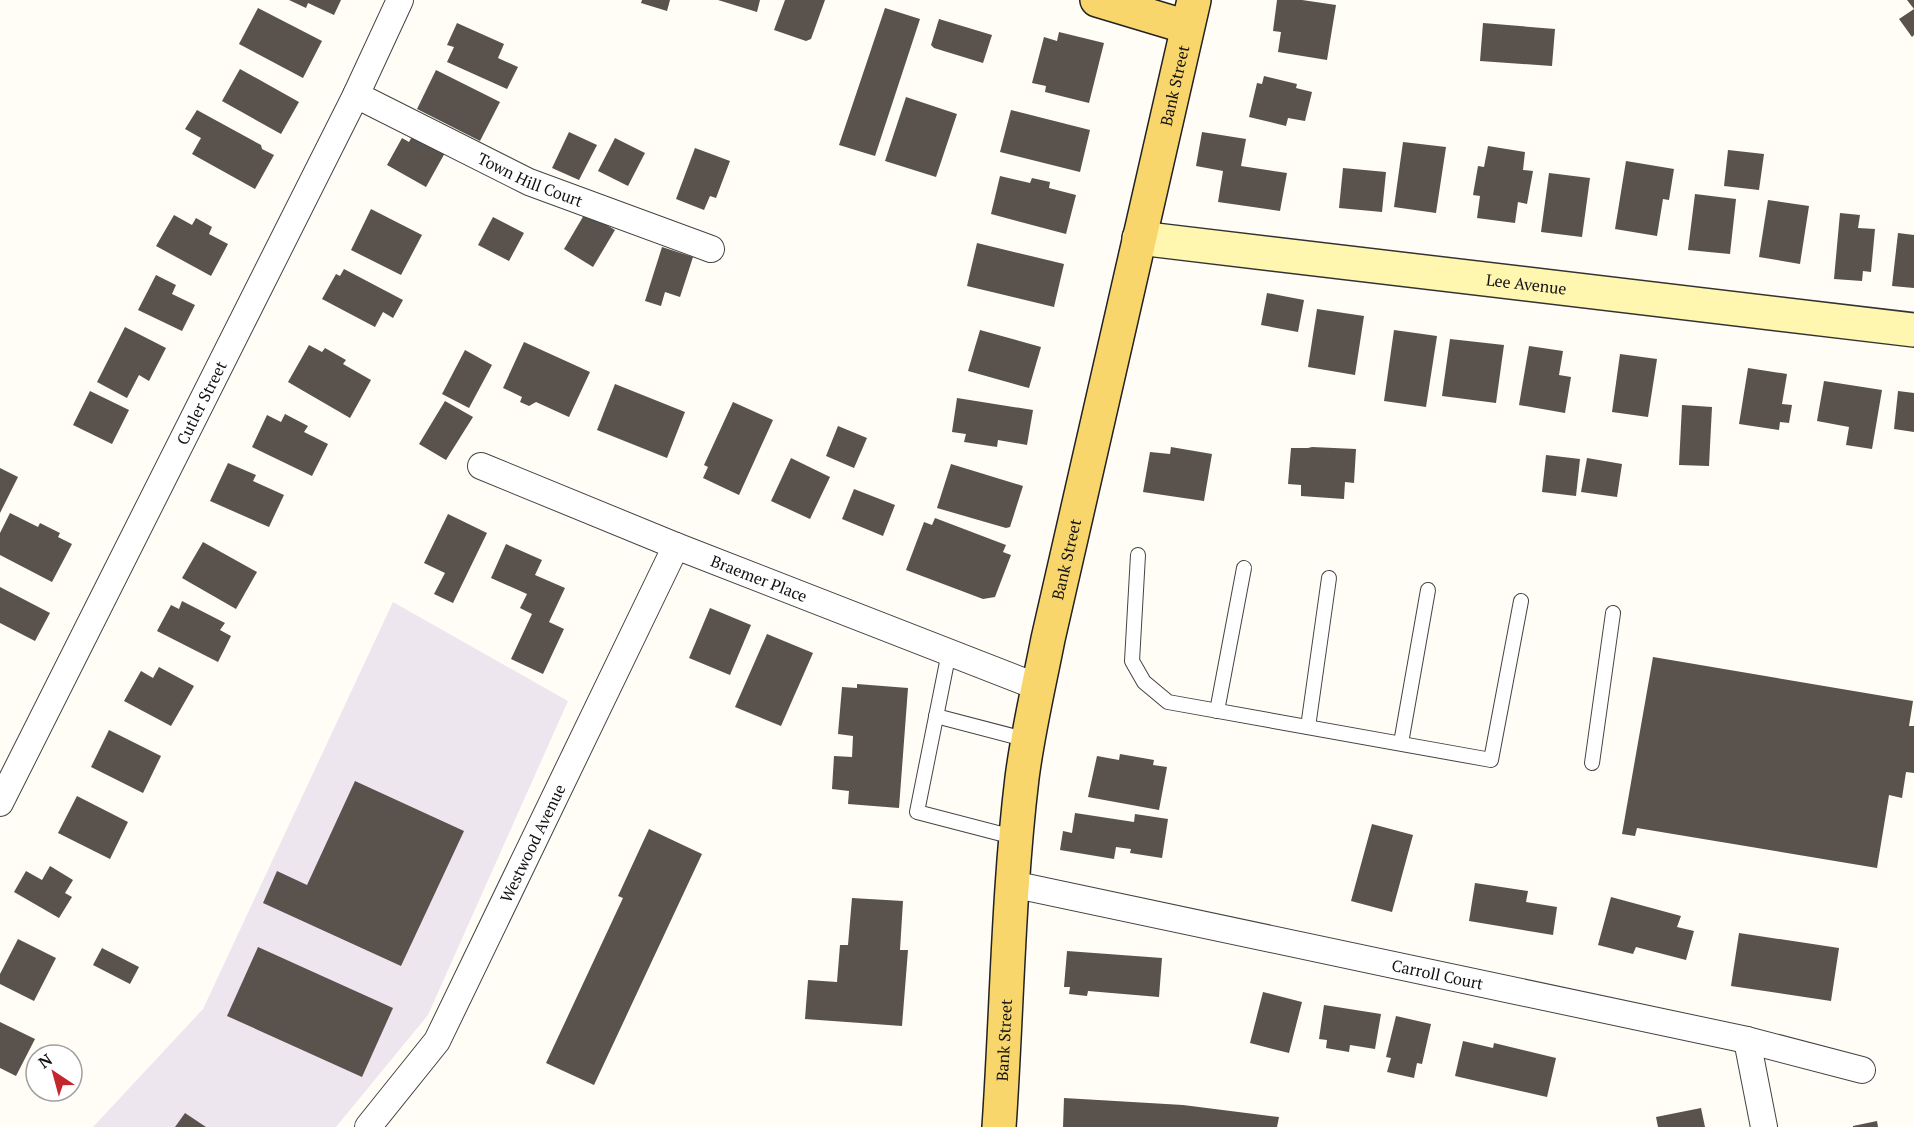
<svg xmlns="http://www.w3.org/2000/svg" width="1914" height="1127" viewBox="0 0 1914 1127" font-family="'PT Serif',serif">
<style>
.industrial{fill:#eee6ef}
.building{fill:#5a524d}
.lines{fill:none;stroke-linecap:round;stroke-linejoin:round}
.lane-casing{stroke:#444;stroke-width:16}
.street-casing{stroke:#444;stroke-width:28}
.secondary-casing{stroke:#333;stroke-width:36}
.primary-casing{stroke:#222;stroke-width:36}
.lane{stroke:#fff;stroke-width:14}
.street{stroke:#fff;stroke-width:26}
.secondary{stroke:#fff6b0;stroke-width:33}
.primary{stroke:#f9d66b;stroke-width:33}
.labels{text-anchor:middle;stroke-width:6;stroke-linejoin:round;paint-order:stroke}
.street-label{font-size:16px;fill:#111;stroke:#fff}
</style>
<rect width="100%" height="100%" fill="#fffdf5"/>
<path class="industrial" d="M393 602 568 701 428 1015 336 1127H93L203 1009Z"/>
<g class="building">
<path d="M289 0H341L334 15 308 3 306 8Z"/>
<path d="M642 0H670L667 11 641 3Z"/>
<path d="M718 0H760L757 12Z"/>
<path d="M785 0H825L811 39 806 41 774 30Z"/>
<path d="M1277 0H1302L1336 5 1327 60 1278 52 1281 32 1273 31Z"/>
<path d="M1907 0H1914V35L1912 37 1899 19 1914 9Z"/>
<path d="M258 8 322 41 303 78 239 44Z"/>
<path d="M885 8 920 19 875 156 839 145Z"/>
<path d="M939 19 992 35 983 63 934 48 931 45Z"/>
<path d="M457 23 504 44 498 58 518 67 507 89 447 62 454 47 447 45Z"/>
<path d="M1483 23 1555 29 1552 66 1480 61Z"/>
<path d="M1059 32 1104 43 1089 103 1045 92 1046 86 1032 83 1044 37 1057 41Z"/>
<path d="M240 69 299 102 281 134 222 101Z"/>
<path d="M436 70 500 102 480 141 417 109Z"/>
<path d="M1264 76 1297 84 1296 88 1312 92 1305 121 1288 118 1286 126 1249 117 1257 83 1262 84Z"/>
<path d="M906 97 957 114 936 177 885 161Z"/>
<path d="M197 110 261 145 262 149 274 155 255 189 192 154 201 138 185 129Z"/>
<path d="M1011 110 1090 130 1080 172 1000 152Z"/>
<path d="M569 132 597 145 579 180 552 168Z"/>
<path d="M1202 132 1246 139 1241 166 1287 173 1280 211 1218 202 1223 171 1196 166Z"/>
<path d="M414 133 446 151 426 187 387 165 402 138 409 142Z"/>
<path d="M615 138 645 153 628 186 598 171Z"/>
<path d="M1403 142 1446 147 1436 213 1394 207Z"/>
<path d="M1488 146 1525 152 1523 170 1533 171 1527 204 1518 202 1515 223 1477 218 1480 196 1473 195 1478 166 1484 167Z"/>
<path d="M695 148 730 161 716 198 710 196 704 210 676 199Z"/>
<path d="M1728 150 1764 154 1759 190 1724 186Z"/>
<path d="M1626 161 1674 169 1669 200 1663 199 1657 236 1615 229Z"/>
<path d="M1343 168 1386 172 1382 212 1339 208Z"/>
<path d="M1549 173 1590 178 1582 237 1541 232Z"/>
<path d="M1000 176 1030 183 1032 178 1050 182 1049 188 1076 195 1066 234 991 214Z"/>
<path d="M1695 194 1736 199 1730 254 1688 250Z"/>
<path d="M1768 200 1809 206 1800 264 1759 257Z"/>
<path d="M371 209 422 235 401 275 351 250Z"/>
<path d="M587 213 615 230 593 267 564 249 584 215Z"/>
<path d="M1840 213 1860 215 1858 228 1875 229 1871 272 1863 271 1862 281 1834 279Z"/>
<path d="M174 215 192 225 196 218 212 227 209 234 228 244 211 276 156 246Z"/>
<path d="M493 217 524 233 509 261 478 245Z"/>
<path d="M1898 233 1914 235V288L1892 286Z"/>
<path d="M977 243 1064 264 1054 307 967 286Z"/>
<path d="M662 247 693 257 680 297 665 292 661 306 645 301Z"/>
<path d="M344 269 403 300 393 318 383 312 375 327 322 299 336 274 340 276Z"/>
<path d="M156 275 176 285 172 294 195 305 182 331 138 310Z"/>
<path d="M1267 293 1304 300 1298 332 1261 325Z"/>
<path d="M1317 309 1364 316 1355 375 1308 367Z"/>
<path d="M125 327 166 348 149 381 139 375 127 398 97 382Z"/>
<path d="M980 330 1041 347 1029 388 968 371Z"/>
<path d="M1394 330 1437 336 1426 407 1384 401Z"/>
<path d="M1450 339 1504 345 1496 403 1442 396Z"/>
<path d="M524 342 590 372 569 417 536 402 529 406 520 402 522 397 503 388Z"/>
<path d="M309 345 322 352 325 348 346 360 343 364 371 380 350 418 288 382Z"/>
<path d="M1529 346 1563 351 1559 375 1571 377 1565 413 1519 405Z"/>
<path d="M465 350 492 365 469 408 442 394Z"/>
<path d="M1620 354 1657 359 1648 417 1612 412Z"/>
<path d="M1748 368 1787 374 1782 404 1792 405 1789 423 1780 422 1779 430 1739 424Z"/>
<path d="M1824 381 1882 390 1872 449 1846 445 1849 427 1817 421Z"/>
<path d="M615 384 685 412 667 458 597 430Z"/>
<path d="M90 391 129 410 112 444 73 425Z"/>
<path d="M1898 391 1914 393V432L1894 429Z"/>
<path d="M957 398 1033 410 1027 445 998 440 997 447 964 442 966 434 952 432Z"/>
<path d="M445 401 473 417 446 460 419 444Z"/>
<path d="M733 402 773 420 739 495 703 478 708 467 704 465Z"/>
<path d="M1682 405 1712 407 1709 466 1679 465Z"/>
<path d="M285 414 308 426 304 432 328 444 312 476 252 447 267 415 281 422Z"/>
<path d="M838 426 867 438 854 468 826 456Z"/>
<path d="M1171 447 1212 454 1204 501 1143 492 1150 452 1170 454Z"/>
<path d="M1312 447 1356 449 1354 483 1345 482 1344 499 1301 496V485L1288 484 1291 448H1308Z"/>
<path d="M1546 455 1580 459 1576 496 1542 492Z"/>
<path d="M791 458 830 477 810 519 771 501Z"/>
<path d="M1587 458 1622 464 1617 497 1581 492Z"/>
<path d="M228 463 256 475 253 481 284 495 269 527 210 501Z"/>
<path d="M951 464 1023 486 1010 527 1006 528 937 508Z"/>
<path d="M0 468 18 477 0 513Z"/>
<path d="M854 489 895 505 883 536 842 519Z"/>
<path d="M10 513 38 527 40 523 60 533 58 537 72 544 52 582 0 555V533Z"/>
<path d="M448 514 487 533 453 603 434 594 445 573 424 563Z"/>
<path d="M935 518 1006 545 1003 552 1011 555 995 597 983 599 906 570 924 522 932 525Z"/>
<path d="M203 542 257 572 236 609 182 578Z"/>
<path d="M506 544 542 560 535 575 565 588 549 622 564 629 543 674 511 659 532 614 520 608 527 594 491 578Z"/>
<path d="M0 587 50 613 35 641 0 623Z"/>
<path d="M182 601 225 623 220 630 231 636 218 662 157 631 171 605 179 609Z"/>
<path d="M710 608 751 625 730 675 689 658Z"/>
<path d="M767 634 813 653 781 726 735 707Z"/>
<path d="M1653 657 1913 701 1909 726H1914V773L1906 772 1902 798 1889 795 1877 868 1637 828 1635 836 1622 834Z"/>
<path d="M159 667 194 686 171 726 124 701 141 671 153 678Z"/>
<path d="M857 684 908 688 899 808 848 804 849 791 832 789 834 756 852 757 853 736 838 734 842 687 857 688Z"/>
<path d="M109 730 161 756 143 793 91 767Z"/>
<path d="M1120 754 1154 760 1153 765 1167 767 1159 810 1088 797 1097 756 1119 760Z"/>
<path d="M355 781 464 831 401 966 263 903 277 871 307 885Z"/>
<path d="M77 796 128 822 110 859 58 833Z"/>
<path d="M1075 813 1134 822 1135 814 1168 819 1162 858 1130 853 1131 849 1116 847 1114 859 1060 850 1063 831 1072 833Z"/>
<path d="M1372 824 1413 835 1392 912 1351 901Z"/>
<path d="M649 829 702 854 594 1085 546 1063 623 898 618 896Z"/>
<path d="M50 866 73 880 65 893 72 897 59 918 14 892 26 871 42 880Z"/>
<path d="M1475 883 1528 891 1526 902 1557 907 1553 935 1469 921Z"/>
<path d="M1611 897 1681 916 1677 927 1694 931 1686 960 1636 947 1633 954 1598 945Z"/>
<path d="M852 898 903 901 900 950H908L902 1026 805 1019 808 980 837 982 840 945H848Z"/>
<path d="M1739 933 1839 948 1831 1001 1731 986Z"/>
<path d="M18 939 56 958 34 1001 0 984V974Z"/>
<path d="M258 947 393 1008 362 1077 227 1016Z"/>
<path d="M102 948 139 967 130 984 93 965Z"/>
<path d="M1067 951 1162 958 1159 997 1088 991 1087 996 1069 994 1070 987H1064Z"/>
<path d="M1263 992 1302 1002 1289 1053 1250 1043Z"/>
<path d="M1324 1005 1381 1014 1375 1049 1350 1045 1349 1052 1326 1048 1327 1040 1319 1039Z"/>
<path d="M1396 1016 1431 1024 1422 1064 1417 1063 1414 1078 1387 1072 1391 1058 1386 1057Z"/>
<path d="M0 1022 35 1039 16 1076 0 1068Z"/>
<path d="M1463 1041 1493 1048 1494 1043 1556 1058 1547 1097 1455 1076Z"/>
<path d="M1064 1098 1183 1105 1279 1117 1277 1127H1063Z"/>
<path d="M1701 1108 1705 1127H1658L1656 1117Z"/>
<path d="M185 1113 206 1127H175Z"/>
<path d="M1877 1121 1878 1127H1853V1126Z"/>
</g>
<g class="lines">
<defs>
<g id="lane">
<path d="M1138 555 1132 661 1144 682 1168 702 1491 760 1521 601"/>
<path d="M949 652 917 812 1017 838"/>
<path d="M1217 711 1244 568"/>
<path d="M936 716 1028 740"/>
<path d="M1308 727 1329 578"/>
<path d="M1401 743 1428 590"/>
<path d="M1592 763 1613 613"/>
</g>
<g id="street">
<path id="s1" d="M356 95 529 182 711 249"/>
<path id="s2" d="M481 466 676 546 1038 687"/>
<path id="s3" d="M0 803 356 95 400 0"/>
<path id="s4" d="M1012 884 1747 1040 1862 1070"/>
<path d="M1747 1040 1764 1127"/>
<path id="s5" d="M368 1127 437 1041 676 546"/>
</g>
<g id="secondary">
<path id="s6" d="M1139 238 1914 330"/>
</g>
<g id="primary">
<path d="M1097 0 1187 27"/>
<path id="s7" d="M999 1127C1007 1011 1008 894 1022 778 1028 731 1039 685 1048 639L1194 0"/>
</g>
</defs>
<use href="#lane" class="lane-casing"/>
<use href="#street" class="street-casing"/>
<use href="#secondary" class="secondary-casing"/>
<use href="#primary" class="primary-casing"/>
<use href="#lane" class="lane"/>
<use href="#street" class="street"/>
<use href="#secondary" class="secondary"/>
<use href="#primary" class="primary"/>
</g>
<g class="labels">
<g class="street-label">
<text dy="6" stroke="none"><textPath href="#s7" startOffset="1059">Bank Street</textPath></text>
<text dy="6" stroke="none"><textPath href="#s1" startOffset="194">Town Hill Court</textPath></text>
<text dy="6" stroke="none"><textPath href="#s6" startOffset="390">Lee Avenue</textPath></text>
<text dy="6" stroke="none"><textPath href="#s3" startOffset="448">Cutler Street</textPath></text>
<text dy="6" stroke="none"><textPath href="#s7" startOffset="573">Bank Street</textPath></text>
<text dy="6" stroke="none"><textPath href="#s2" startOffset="300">Braemer Place</textPath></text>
<text dy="6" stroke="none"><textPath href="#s5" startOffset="330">Westwood Avenue</textPath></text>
<text dy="6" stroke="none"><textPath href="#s4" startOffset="435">Carroll Court</textPath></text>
<text dy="6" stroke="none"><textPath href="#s7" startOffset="87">Bank Street</textPath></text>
</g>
</g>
<g transform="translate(54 1073) rotate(324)"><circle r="28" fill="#ffffff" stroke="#a0a0a0" stroke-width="1.5"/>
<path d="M0-4.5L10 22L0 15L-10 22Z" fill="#c4262e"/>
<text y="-9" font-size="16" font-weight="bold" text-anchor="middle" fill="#111111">N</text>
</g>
</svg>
